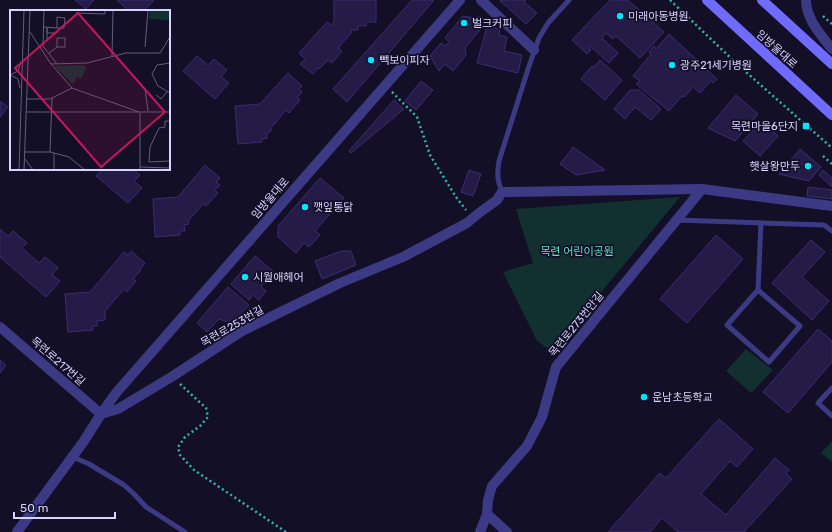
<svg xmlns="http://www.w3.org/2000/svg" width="832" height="532" viewBox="0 0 832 532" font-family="Rubik,'Noto Sans KR',sans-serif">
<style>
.green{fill:#12302f}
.building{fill:#241b47;stroke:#3b2d73}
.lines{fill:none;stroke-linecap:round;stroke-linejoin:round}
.path{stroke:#2fb8b0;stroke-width:2.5;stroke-dasharray:2 3;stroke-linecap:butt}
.service{stroke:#3d3a85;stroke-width:5}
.minor{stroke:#3d3a85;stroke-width:10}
.secondary{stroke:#6f6bff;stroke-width:10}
.poi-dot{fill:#00e5ff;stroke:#130f26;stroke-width:1.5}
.labels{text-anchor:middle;stroke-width:3.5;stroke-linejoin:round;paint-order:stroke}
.poi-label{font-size:11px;fill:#d9d4ff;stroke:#130f26;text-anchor:start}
.street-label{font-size:11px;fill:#d9d4ff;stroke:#130f26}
.park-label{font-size:11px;fill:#5fe0c0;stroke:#130f26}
.inset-road{fill:none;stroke:#625e7d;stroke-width:1}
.view{fill:#c2185b;fill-opacity:0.15;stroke:#c2185b;stroke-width:2}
.inset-edge{fill:none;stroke:#d9d4ff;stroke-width:2}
</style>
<rect width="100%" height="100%" fill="#130f26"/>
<g class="green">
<path d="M680 197 559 343 547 348 537 341 503 272 533 263 516 209Z"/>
<path d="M746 349 773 370 751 393 726 371Z"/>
<path d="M832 441V462L821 453Z"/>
</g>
<g class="building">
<path d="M75 0H94L86 9Z"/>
<path d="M117 0H154L144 11H129Z"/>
<path d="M334 0H376V22H366V26H358V30H350L352 32 338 48 342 51 332 63 328 60 319 69 318 68 313 74 300 64 305 59 299 53 327 22 331 25 334 22Z"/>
<path d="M412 0H434L347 102 333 89Z"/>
<path d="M500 0H526L524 2 537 13 526 24 500 1Z"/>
<path d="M610 0H628L664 32 640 58 616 36 613 39 606 33 602 38 618 53 609 63 590 46 588 47 591 50 587 54 572 40Z"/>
<path d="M463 16 475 18 479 16 484 19 479 31 465 48 466 55 453 71 445 64 439 71 430 56 441 43 445 46 449 42 445 38Z"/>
<path d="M487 26 500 29 499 35 507 37 504 51 522 55 518 73 477 63Z"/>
<path d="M669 34 717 79 713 83 711 81 700 93 693 87 684 97 682 96 669 111 636 84 640 81 633 76 651 54 649 52 654 46 656 49Z"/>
<path d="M197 56 208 65 214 59 227 70 221 77 229 83 215 99 183 71Z"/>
<path d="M600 60 622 80 605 100 581 79 592 66 594 67Z"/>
<path d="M288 73 302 86 299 89 302 92 297 98 300 100 289 113 286 110 271 128V131L267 133V138L262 139V142L238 144 235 106 260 104Z"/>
<path d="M421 81 433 90 416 110 405 101Z"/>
<path d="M630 90H639L661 109 651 120 635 107 625 119 614 109Z"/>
<path d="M736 95 758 114 735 141 708 128Z"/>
<path d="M394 100 404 109 351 153 349 151Z"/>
<path d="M0 101 8 107 0 117Z"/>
<path d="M761 121 778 136 760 156 743 141Z"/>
<path d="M573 147 605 170 576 175 560 164Z"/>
<path d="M800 149 821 167 809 181 779 174Z"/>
<path d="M205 165 220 178 216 182 220 185 215 190 218 193 206 206 204 203 188 221 189 224 184 225 185 231H180V235L155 237 153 199 178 197Z"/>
<path d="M102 169H133L140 175 134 181 142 188 128 203 96 176Z"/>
<path d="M469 170 481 174 473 196 461 192Z"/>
<path d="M823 170 832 178V187L819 175Z"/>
<path d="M320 178 344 198 315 231 320 235 309 247 304 243 296 253 278 237V226Z"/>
<path d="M808 187 832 190V199L807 196Z"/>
<path d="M0 229 8 236 13 231 27 243 22 248 39 263 45 257 58 268 52 275 60 281 46 297 0 257Z"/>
<path d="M716 235 743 259 687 323 660 299Z"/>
<path d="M811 240 825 252 802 277 829 301 812 320 772 283Z"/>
<path d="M131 251 145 263 140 269 141 270 133 279 136 281 127 292 124 289 105 311V320L97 321V326H92L93 330 68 332 65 294 90 292 124 252 128 255Z"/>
<path d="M341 251H351L356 265 322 279 315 261Z"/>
<path d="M255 256 274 272 261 286 266 291 259 300 253 295 249 300 231 284Z"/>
<path d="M228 287 249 305 237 318 230 323 219 319 207 332 197 323Z"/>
<path d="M818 329 832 341V362L788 413 763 392Z"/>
<path d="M0 360 6 365 0 373Z"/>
<path d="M719 419 753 449 737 467 730 461 701 494 726 515 775 458 789 470 786 474 792 479 744 532H678L662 518 650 532H608L660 473 666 478Z"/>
</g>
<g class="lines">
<g class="path">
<path d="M670 0 738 65 832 148"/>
<path d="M823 16 832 24"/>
<path d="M392 92 417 117 430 155 456 197 466 210"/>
<path d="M823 156 832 164"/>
<path d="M180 384 206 408 208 417 200 426 185 437 178 447 180 455 194 470 286 532"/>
</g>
<g class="service">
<path d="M502 192C497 179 497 174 499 161L529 66 539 38 548 23 569 0"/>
<path d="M677 220 824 225 832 231"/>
<path d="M758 290 800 326 769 362 727 325 758 290 761 223"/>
<path d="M832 388 818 403 832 416"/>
<path d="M73 457 89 464 124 485 134 494 146 507 185 532"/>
</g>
<g class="minor">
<path d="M481 0 534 50"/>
<path d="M806 0C806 19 821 35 832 49"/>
<path d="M0 327 101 414"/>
<path d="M101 414 118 409 173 376 242 331 340 283 403 257 467 223 479 213 497 200 502 192 702 189 832 206"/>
<path d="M487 514 507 532"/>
<path d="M17 532 84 441 101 414 116 393 460 0"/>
<path d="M480 532 487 514 488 500 492 486 527 446 542 417 556 367 702 189"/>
</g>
<g class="secondary">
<path d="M707 0 832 115"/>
<path d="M762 0 832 64"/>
</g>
</g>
<g class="poi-dot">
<circle cx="620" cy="16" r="4"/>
<circle cx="464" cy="23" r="4"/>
<circle cx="371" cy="60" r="4"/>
<circle cx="672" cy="65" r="4"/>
<rect x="802" y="122" width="8" height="8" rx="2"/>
<circle cx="808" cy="166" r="4"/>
<circle cx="305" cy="207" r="4"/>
<circle cx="245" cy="277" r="4"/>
<circle cx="644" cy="397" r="4"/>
</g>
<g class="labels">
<g class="poi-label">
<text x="628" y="20">미래아동병원</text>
<text x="472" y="27">벌크커피</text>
<text x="379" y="64">빽보이피자</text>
<text x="680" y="69">광주21세기병원</text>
<text x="798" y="130" text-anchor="end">목련마을6단지</text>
<text x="800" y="170" text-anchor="end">햇살왕만두</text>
<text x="313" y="211">깻잎통닭</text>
<text x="253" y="281">시월애헤어</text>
<text x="652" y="401">운남초등학교</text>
</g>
<g class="street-label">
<text transform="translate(777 49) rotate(42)" y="4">임방울대로</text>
<text transform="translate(270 198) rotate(-49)" y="4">임방울대로</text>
<text transform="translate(576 324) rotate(-51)" y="4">목련로273번안길</text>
<text transform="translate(232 326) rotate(-30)" y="4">목련로253번길</text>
<text transform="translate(58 361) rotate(41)" y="4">목련로217번길</text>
</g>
<g class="park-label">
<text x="577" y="255">목련 어린이공원</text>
</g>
</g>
<g transform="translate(10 10)">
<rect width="160" height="160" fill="#130f26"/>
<path d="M140 0H160V7L158 10 139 9ZM74 55 76 58 71 69 67 67 63 74 44 56Z" fill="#12302f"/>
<path class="inset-road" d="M34 0 33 36 47 54M66 3 95 4V0M34 17 47 18H54L55 8 47 7V18M20 22 41 54 62 78M37 29V18V23H44M135 37 138 0M39 43 47 37H55V28H47V37M102 46 103 0M160 53 147 55 142 64 148 76 160 83M41 54 77 53 116 43H150L160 27M0 65 8 61 11 52M0 65 8 69 10 78M62 78 129 102M135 79 138 101M146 85 151 89 157 82M17 89H40L62 78M17 102H160M160 111H155V117L149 118 140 137 139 152 160 151M15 142H40L42 88M40 142 59 147 75 160M44 143V160M15 149 23 160M130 157 160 158M9 160 14 0M14 160 20 0M130 160V103"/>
<path class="view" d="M68 3 155 102 91 157 5 58Z"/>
<rect width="160" height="160" class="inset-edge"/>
</g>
<path d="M14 512v6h101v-6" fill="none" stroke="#d9d4ff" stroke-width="2"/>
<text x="20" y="512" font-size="12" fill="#d9d4ff" stroke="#130f26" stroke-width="3" paint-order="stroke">50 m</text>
</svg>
